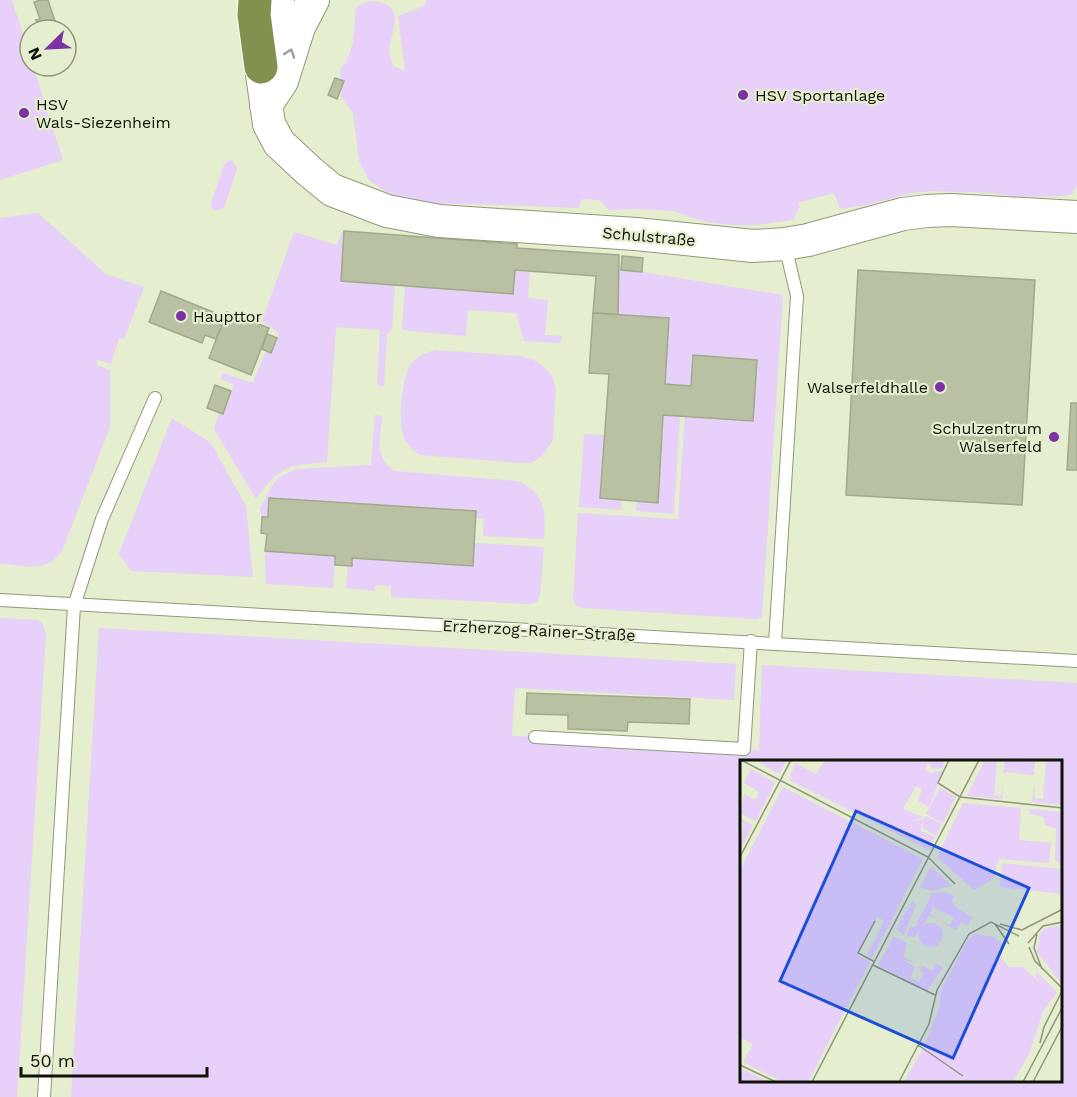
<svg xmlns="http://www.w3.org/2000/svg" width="1077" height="1097" viewBox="0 0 1077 1097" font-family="'Work Sans',sans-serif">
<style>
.green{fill:#e7d0f9;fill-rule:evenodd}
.building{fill:#b8c1a2;stroke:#a1aa8b;stroke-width:1.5}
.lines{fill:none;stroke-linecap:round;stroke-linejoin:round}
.lane-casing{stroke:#91997b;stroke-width:14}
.secondary-casing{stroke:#91997b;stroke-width:34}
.highway-casing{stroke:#fff;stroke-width:35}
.lane{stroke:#fff;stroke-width:12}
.secondary{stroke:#fff;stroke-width:32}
.highway{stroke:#81924f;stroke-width:33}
.oneway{stroke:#9fa09c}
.poi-dot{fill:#7b32a4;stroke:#e5eece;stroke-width:2}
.labels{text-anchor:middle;stroke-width:4.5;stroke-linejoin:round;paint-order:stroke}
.poi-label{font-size:16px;fill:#0f1207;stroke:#e5eece;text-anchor:start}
.street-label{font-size:16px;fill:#0f1207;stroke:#e5eece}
.inset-road{fill:none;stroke:#8f967e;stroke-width:1.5}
.view{fill:#1d4ed8;fill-opacity:0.15;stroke:#1d4ed8;stroke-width:3}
.inset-edge{fill:none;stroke:#0f1207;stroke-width:3}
</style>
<rect width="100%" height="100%" fill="#e5eece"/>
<g class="green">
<path d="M0 0H12L30 56V66H33L63 160 0 180Z"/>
<path d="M427 0H1077V186L1072 194 1062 196 1017 197 992 193 933 191 911 193 868 205 840 209 834 193 797 203 800 206 793 220 756 225H729L706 222 673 211 635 209 609 210 602 203 601 200 582 199 579 208 471 204H416L383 190 369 180 359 161 353 113 341 96 340 70 347 61 353 42 356 8C363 3 370 0 379 2 408 8 389 35 389 51 389 56 392 61 393 66L405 71 398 16 424 6Z"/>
<path d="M230 160 234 162 237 169 224 208 215 211 211 207V203L224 165Z"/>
<path d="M38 213 106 274 144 287 124 339 119 338 111 364 97 360V365L110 370V427L62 551C46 574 25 565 0 564V218Z"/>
<path d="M344 231 341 281 395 285 392 329 387 335 384 386H377L380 330 336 327 327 462C285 466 282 465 256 499L214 429 219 413 223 414 234 384 221 379 223 373 249 382H253L266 351 271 353 279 333 262 321 294 232 337 245 342 233Z"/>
<path d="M515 270 530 271 528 298 548 300 545 335 562 336 561 343 524 341 516 313 468 310 466 336 402 330 405 286 513 294Z"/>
<path d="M618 270 642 272 783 295 762 617 756 619 582 608 576 605 573 600 578 513 678 519 685 416 753 421 757 360 694 355 691 386 665 384 669 318 618 315Z"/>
<path d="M435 350 521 356 538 362 551 374 556 388 553 440 543 455 531 463H520L420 455C412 449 405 444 403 434 398 418 402 378 411 364 417 356 426 353 435 350Z"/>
<path d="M375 415 382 416C381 439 373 455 394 471L517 481C545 492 546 512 544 539L483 536 484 518H476V511L270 498 268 517H262L260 509 271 487 278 478 296 469 371 465Z"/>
<path d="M663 415 680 416 674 514 636 511 637 501 658 502Z"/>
<path d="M172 418 211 443 246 506 253 577 131 571 119 554Z"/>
<path d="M584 434 604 435 600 498 622 500 621 510 579 507Z"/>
<path d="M474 543 544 547 540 596 537 602 530 604 391 597V586L375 585V591L346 588 348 566H352V558Z"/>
<path d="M265 551 335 556 333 588 266 584Z"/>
<path d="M0 618 37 620 42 623 46 634 17 1097H0Z"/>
<path d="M99 628 736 664 734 700 515 688 512 736 535 737 759 750 762 665 1077 683V1097H71ZM741 761H1060V1080H741Z"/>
</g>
<g class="building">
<path d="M41 0H48L58 30H40L36 20 40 19 34 2Z"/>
<path d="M335 78 344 81 337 99 328 95Z"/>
<path d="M344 231 517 244V248L619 255 618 315 593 313 596 276 515 270 513 294 341 281Z"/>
<path d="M622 256 643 258 642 272 621 270Z"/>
<path d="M858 270 1035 280 1022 505 846 495Z"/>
<path d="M161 291 213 312 210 320 222 325 216 339 205 335 202 343 149 322Z"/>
<path d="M227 312 269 328 251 375 209 358Z"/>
<path d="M593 313 669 318 665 384 691 386 693 355 757 360 753 421 663 415 658 503 600 498 609 374 589 373Z"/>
<path d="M267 334 277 338 271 353 262 349Z"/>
<path d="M215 385 231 391 223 414 207 408Z"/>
<path d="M1071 403H1077V470H1067Z"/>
<path d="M269 498 476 511 473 566 352 558V566L335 565V556L265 551 267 534 261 533 262 517H268Z"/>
<path d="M527 693 690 699 689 724 628 722 627 731 568 729V715L526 714Z"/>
</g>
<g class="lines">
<defs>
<g id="lane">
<path d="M0 600 1077 661"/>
<path d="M775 643 797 296 785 245"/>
<path d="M535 737 744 749 751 641"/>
<path d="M44 1097 74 606 102 519 155 398"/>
</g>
<g id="secondary">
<path d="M278 0 261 67 269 124 279 143 309 171 332 190 387 211 439 221 636 234 753 246 785 244 808 240 903 214 927 211 951 210 1077 217"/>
<path d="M266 105 282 81 299 27 313 0"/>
</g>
<path id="highway" d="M255 0 254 15 261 67"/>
</defs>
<use href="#lane" class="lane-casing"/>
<use href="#secondary" class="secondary-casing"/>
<use href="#highway" class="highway-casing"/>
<use href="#lane" class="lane"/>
<use href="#secondary" class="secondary"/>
<use href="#highway" class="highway"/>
</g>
<defs><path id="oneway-chevron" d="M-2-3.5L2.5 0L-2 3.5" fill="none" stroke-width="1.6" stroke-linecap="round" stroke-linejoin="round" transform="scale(1.5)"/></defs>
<use class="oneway" href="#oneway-chevron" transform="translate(290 53) rotate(-71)"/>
<g class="poi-dot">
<circle cx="743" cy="95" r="6"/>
<circle cx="24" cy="113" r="6"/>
<circle cx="181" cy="316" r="6"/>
<circle cx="940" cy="387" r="6"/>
<circle cx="1054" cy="437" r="6"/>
</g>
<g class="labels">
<g class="poi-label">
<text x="755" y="101">HSV Sportanlage</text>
<text x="36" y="110">HSV<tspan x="36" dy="18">Wals-Siezenheim</tspan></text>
<text x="193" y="322">Haupttor</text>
<text x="928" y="393" text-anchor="end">Walserfeldhalle</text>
<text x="1042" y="434" text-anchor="end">Schulzentrum<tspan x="1042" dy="18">Walserfeld</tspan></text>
</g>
<g class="street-label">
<text transform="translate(649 236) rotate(5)" y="6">Schulstraße</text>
<text transform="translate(539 630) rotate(3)" y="6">Erzherzog-Rainer-Straße</text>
</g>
</g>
<g transform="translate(740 760)">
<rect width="322" height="322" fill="#e5eece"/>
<path d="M15 0H47L39 14ZM85 0H204L203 8 193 9 188 3 185 9 191 13 203 10 189 47 178 41 182 29 176 26 163 49 183 57 171 61 183 60 186 56 202 64 196 76 183 68 182 61 181 71 195 77 189 90 49 20 55 3 76 14ZM245 0H257L254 35 261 36 264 21 262 39 227 36ZM265 0H295L294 15 265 12 263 15ZM300 0H322V45L292 42 294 24 295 39H303L306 1ZM11 9 35 23 16 61 0 53 4 34 15 40 19 32 4 23ZM43 27 183 99 132 198 127 195 144 161 137 157 135 161 117 195 130 202 68 322H43L3 302 13 284 0 278V110ZM200 28 216 37 203 63 186 54ZM223 43 281 48 279 80 311 83 309 103 259 99 253 119 234 130 197 97ZM289 49 322 52V105L315 100 316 69 305 65 304 57 290 54ZM0 58 13 65 0 91 3 63ZM262 103 322 109V134L260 127ZM190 108H193L211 126 192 131 180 127ZM206 132 215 137 211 141 215 146 232 158 228 166 221 162 216 170 210 167 201 161 210 165 214 158 193 147 190 154 197 159 189 156 175 177 166 176 170 167H175L191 136 189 133 193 137 192 133ZM172 141 176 144 164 175 156 169ZM179 175a12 12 0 1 1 24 0a12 12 0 1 1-24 0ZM322 165 323 222 322 224 297 192 300 174 305 168ZM235 174 254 177 263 184 259 195 269 207H283L303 226 295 217 297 212 317 232 303 252 289 294 273 322H267L268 318 266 322H164L184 286 200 246V232L228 179ZM154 176 167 183 164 197 177 204 160 198 175 207 170 218 179 222 184 213 180 210 182 206 192 211 196 204 203 207 187 231 138 205ZM2 309 29 322H0Z" fill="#e7d0f9"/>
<path class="inset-road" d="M1 0 188 97 215 124M209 0 198 23 220 37 323 48M0 97 51 0M135 161 118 193 135 202M255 164 269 184M260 164 282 170 323 149M297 174 294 188 302 209M288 183 303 166 323 162M289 187 295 201 323 229M133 205 195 235M300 283 304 267 323 229M178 285 223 316M0 305 36 322M72 322 239 0M159 322 189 264 197 230 229 174 251 162 279 176M283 322 323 246M293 322 323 265"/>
<path class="view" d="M116 51 289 128 213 298 40 221Z"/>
<rect width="322" height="322" class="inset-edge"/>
</g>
<g transform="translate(48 48) rotate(246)"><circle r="28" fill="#e5eece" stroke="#8f967e" stroke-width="1.5"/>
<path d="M0-4.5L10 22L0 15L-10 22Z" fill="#7b32a4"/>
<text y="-9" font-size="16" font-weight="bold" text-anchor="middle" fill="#0f1207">N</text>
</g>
<path d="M21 1067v9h186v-9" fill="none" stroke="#0f1207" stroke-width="3"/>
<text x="30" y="1067" font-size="18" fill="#0f1207" stroke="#e5eece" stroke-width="4.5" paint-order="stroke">50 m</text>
</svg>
